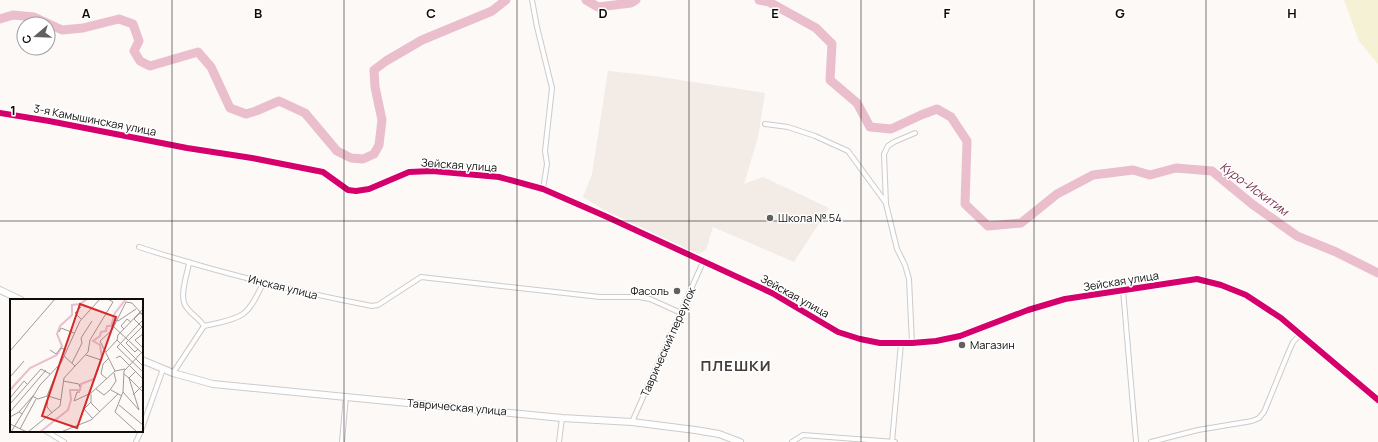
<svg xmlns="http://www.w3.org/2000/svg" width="1378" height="442" viewBox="0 0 1378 442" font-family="Manrope,sans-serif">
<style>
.built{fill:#f2ebe6}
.green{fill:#f5f1d5}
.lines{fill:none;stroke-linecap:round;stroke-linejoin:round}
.river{stroke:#eabecc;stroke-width:9}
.minor-casing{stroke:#cdcbc9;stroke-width:6}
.primary-casing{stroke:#cdcbc9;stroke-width:8}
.minor{stroke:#fffefe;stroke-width:4}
.primary{stroke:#fffefe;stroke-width:6}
.cycleway-casing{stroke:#fff;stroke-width:8}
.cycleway{stroke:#d6006c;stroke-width:6}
.grid{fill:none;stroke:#0e0d0c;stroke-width:1;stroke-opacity:0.55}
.poi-dot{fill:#61605e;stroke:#fff;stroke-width:1.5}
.labels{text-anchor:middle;stroke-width:3;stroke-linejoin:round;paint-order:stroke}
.street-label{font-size:11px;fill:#0e0d0c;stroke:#fff}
.poi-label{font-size:11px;fill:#0e0d0c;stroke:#fff;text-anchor:start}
.water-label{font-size:12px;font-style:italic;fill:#782d4c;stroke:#fff}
.district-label{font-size:15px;font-weight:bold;letter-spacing:1px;fill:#433f3d;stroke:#fff}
.inset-river{fill:none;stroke:#eabecc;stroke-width:2}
.inset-road{fill:none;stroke:#9d9b99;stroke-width:1}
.view{fill:#d62828;fill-opacity:0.15;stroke:#d62828;stroke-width:2}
.inset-edge{fill:none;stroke:#0e0d0c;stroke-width:2}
.grid-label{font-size:13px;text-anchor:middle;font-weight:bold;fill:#0e0d0c;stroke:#fff;stroke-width:3;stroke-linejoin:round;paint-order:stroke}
</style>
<rect width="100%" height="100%" fill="#fcf9f7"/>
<path class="built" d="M608 71 647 75 765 93 758 137 744 184 763 177 829 208 794 262 713 227 706 250 698 254 604 210 583 197 592 174Z"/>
<path class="green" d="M1344 0H1378V64L1359 41Z"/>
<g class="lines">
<g class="river">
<path d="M586 0 598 7 631 3 636 0"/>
<path d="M759 0 769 2 816 28 832 44 830 80 857 103 870 127 891 129 921 115 937 109 951 117 967 141 965 204 988 226 1021 223 1057 194 1093 175 1133 170 1150 175 1176 168 1212 171 1252 204 1297 236 1336 252 1378 273"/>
<path d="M0 19 13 15 34 17 62 30 83 28 119 19 133 24 139 41 134 51 140 61 150 66 198 52 211 67 230 108 246 114 256 111 279 101 305 113 337 151 351 158 363 159 374 154 379 145 382 120 375 87 374 70 386 61 422 40 492 11 506 0"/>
</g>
<defs>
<g id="minor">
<path d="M532 0 537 27 552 88 545 151 547 164 543 189"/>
<path d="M0 113 49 121 187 148 252 158 323 172 348 190 356 191 369 189 409 172 432 171 499 177 543 189 605 216 772 293 838 332 860 339 880 343H912L936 341 960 336 1028 310 1065 299 1197 279 1221 285 1246 295 1281 318 1378 400"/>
<path d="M765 124 788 127 815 136 848 151 886 203"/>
<path d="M139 247C216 272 293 291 372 306L378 305 421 277 600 297H639L650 299 681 313"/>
<path d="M189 263C187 276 178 298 187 308 192 315 199 318 204 326"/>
<path d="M1123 290 1136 442"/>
<path d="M912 343 909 279 905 265 897 249 886 204 884 154 888 146 894 142 915 133"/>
<path d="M173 373 204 326C217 323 233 321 243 314 253 307 258 292 264 282"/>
<path d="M632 422 703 262"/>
<path d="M142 428 163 369"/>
<path d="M46 431 64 442"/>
<path d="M136 442 141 431"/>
<path d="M342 442 346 396"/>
<path d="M559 442 562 418"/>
<path d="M792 442 803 435 895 442"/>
<path d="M892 442 901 343"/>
<path d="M1151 442 1198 430 1252 421 1259 418 1264 412 1289 351 1293 342 1300 335"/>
</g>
<g id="primary">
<path d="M0 290 21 300"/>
<path d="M142 360 173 373 213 384 562 418 632 422 695 430 719 434 740 442"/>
</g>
</defs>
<use href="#minor" class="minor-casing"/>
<use href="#primary" class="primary-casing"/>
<use href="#minor" class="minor"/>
<use href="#primary" class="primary"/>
<defs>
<path id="cycleway" d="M0 113 49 121 187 148 252 158 323 172 348 190 356 191 369 189 409 172 432 171 499 177 543 189 605 216 772 293 838 332 860 339 880 343H912L936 341 960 336 1028 310 1065 299 1197 279 1221 285 1246 295 1281 318 1378 400"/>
</defs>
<use href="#cycleway" class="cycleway-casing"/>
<use href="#cycleway" class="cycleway"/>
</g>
<path class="grid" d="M172 0V442M344 0V442M517 0V442M689 0V442M861 0V442M1034 0V442M1206 0V442M0 221H1378"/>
<g class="poi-dot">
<circle cx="770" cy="218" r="4"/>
<circle cx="677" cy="291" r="4"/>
<circle cx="962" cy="345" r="4"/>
</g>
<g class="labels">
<g class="street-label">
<text transform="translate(95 120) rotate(11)" y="4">3-я Камышинская улица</text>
<text transform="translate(459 165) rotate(4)" y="4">Зейская улица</text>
<text transform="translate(1121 281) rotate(-9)" y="4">Зейская улица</text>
<text transform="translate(283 287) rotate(14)" y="4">Инская улица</text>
<text transform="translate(795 296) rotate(29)" y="4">Зейская улица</text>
<text transform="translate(668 342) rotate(-66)" y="4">Таврический переулок</text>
<text transform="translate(457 407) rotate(5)" y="4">Таврическая улица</text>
</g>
<g class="poi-label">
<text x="778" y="222">Школа № 54</text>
<text x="669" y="295" text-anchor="end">Фасоль</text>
<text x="970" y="349">Магазин</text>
</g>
<g class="water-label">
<text transform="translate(1254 189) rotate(36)" y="4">Куро-Искитим</text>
</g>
<g class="district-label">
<text x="736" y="371">ПЛЕШКИ</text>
</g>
</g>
<g transform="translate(10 299)">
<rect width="133" height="133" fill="#fcf9f7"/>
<path class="inset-river" d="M0 91 20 69 47 56 52 47 47 35 50 27 62 16V6L70 5 77 0M30 133 58 111 61 101 60 91H70L71 85 84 80 92 59 90 46 83 42 90 37 91 33 96 32 97 27H101L105 14 116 0"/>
<path class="inset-road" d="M71 8 65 14 71 20M133 16 130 14 124 20 129 25 133 21M106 21 108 22 126 10M104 28 133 55M133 29 129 25 107 48 133 73M114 30 111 27 117 20 121 23M49 33 51 29 64 34M133 35 125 41 133 49M107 41 108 36 133 10M107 41 133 67M128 50 125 53 116 44 132 28M40 51 46 55 51 49 56 51M0 52 45 0M96 53 107 41M76 56 91 61M54 57 65 67M106 59 110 57 133 80M62 64 72 44 71 39 82 22M105 72 90 42 102 31 116 3 122 4 133 16M125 73 119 79 133 93M114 75 119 79 129 111M0 78 14 62M97 80 91 75 93 65 99 59M53 82 69 85 70 88M86 90 94 96 100 91 106 82 104 74M101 91 112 97M70 93H67L64 102 81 94 105 72 115 70M113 93 129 111M81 95V104L90 113M123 96 133 86M22 97 28 100 37 97 48 70 47 68M38 97 37 108 42 114M38 97 51 101M0 99 14 82 17 85M81 103 74 110 83 120M0 105 31 70 40 75M109 106 133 126M0 113 36 71M9 113 22 98M0 118 9 113 12 115M0 125 17 133M10 130 26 100M1 133 30 86 51 64 70 22 90 0M18 133 50 107 54 79 78 53 80 41 103 3 98 0M51 133 81 121 108 95M127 133 105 113 113 93 114 72 133 52"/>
<path class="view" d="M70 5 106 18 67 129 32 117Z"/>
<rect width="133" height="133" class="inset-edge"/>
</g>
<g class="grid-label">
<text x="86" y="18">A</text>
<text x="258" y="18">B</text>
<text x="431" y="18">C</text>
<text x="603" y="18">D</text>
<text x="775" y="18">E</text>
<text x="947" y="18">F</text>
<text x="1120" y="18">G</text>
<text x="1292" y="18">H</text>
<text x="13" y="115">1</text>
</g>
<g transform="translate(36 36) rotate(251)"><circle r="19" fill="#ffffff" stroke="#9f9e9e"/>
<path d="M0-3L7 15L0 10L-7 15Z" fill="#61605e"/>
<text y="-6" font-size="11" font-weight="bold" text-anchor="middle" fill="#0e0d0c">С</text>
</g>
</svg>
